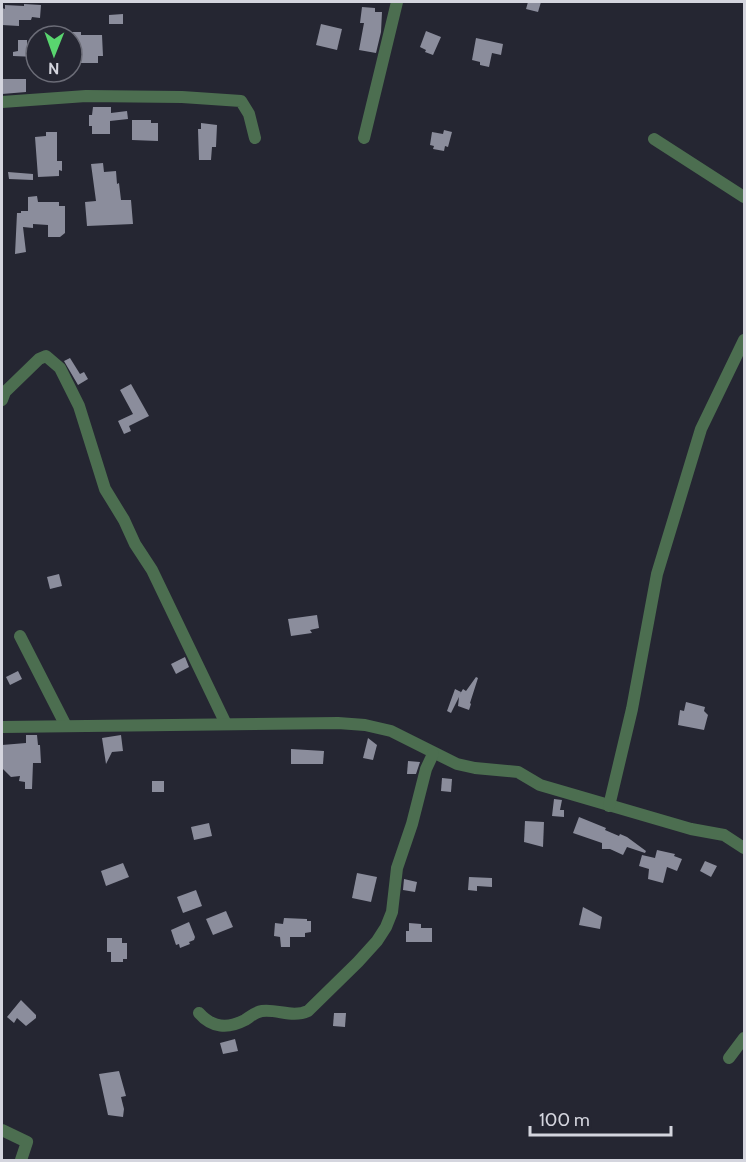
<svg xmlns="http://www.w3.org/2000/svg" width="746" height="1162" viewBox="0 0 746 1162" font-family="Cabin,sans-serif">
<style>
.building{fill:#8b8d9c}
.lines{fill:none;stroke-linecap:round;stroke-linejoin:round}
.minor{stroke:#4c6e50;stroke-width:12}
</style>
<rect width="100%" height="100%" fill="#252632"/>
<g class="building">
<path d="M528 2H541L538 12 526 9Z"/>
<path d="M24 4 41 5 40 18 32 17 31 20H19V26L2 25V8L5 9V5L24 6Z"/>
<path d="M362 7 375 8V12H382L381 32 376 53 359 50 364 23H360Z"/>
<path d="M123 14V24H109V15Z"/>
<path d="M321 24 342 29 337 50 316 45Z"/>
<path d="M426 31 441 37 433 55 425 52 426 50 420 47Z"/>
<path d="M72 32H81V35H102L103 56H98V63H76V55H72Z"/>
<path d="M476 38 503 44 501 55 492 53 489 67 480 65V62L472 60Z"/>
<path d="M18 40H27V50L36 49V57L13 56V52L18 51Z"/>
<path d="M2 79H26V92L2 94Z"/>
<path d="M93 107H111V113L127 111 128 119 110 121V134H92V126H89V115H92Z"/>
<path d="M132 120H151V123H158V141L132 140Z"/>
<path d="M201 123 217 125 216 147H212L211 160H199L198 129H201Z"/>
<path d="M444 130 452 132 448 147 445 146 444 151 433 149 434 146 430 145 432 132 443 134Z"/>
<path d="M46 132H57V161H62V171L59 170V176L38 177 35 137 46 136Z"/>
<path d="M103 163 104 172 116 171 117 184 119 183 121 200H131L133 224 87 226 85 202 96 201 91 164Z"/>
<path d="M8 172 33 174V180L9 179Z"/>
<path d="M37 196 38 202H59V206H65V233L60 237H48V225L33 224V228L23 227 26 252 15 254 17 213H21V211H28V197Z"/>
<path d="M70 358 80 374 84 372 88 379 78 385 64 361Z"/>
<path d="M131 384 149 416 129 426 131 431 124 434 118 421 133 414 120 390Z"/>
<path d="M59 574 62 586 50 589 47 577Z"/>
<path d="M317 615 319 628 310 630 312 633 291 636 288 619Z"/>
<path d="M185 657 189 667 176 674 171 664Z"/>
<path d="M18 671 22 679 10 685 6 677Z"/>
<path d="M476 677 478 678 470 703 471 704 469 710 458 706 459 697 451 713 447 711 455 689 461 692 460 694 463 689 466 691Z"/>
<path d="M686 702 705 707 704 711 708 715 704 730 678 725 680 710 684 711Z"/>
<path d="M26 735H37L38 745H40L41 763H33L32 789H25V782L19 781 20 776 11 777 2 768V745L26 743Z"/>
<path d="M121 735 123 751 112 752 106 764 102 738Z"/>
<path d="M368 738 377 745 373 760 363 758Z"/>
<path d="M291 749 324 751 323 764H291Z"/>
<path d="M408 761 420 762 416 774H407Z"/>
<path d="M442 778 452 779 451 792 441 791Z"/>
<rect x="152" y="781" width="12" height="11"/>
<path d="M554 799 562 800 560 810H564V817L552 816Z"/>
<path d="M579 817 606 828 605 830 619 836 620 834 627 837 646 851 645 853 627 847 623 855 610 849H602V843L573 833Z"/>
<path d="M525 821 544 822 543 847 524 842Z"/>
<path d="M209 823 212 836 194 840 191 827Z"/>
<path d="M657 850 675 854 674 856 682 859 677 871 667 867 663 883 648 879 649 869 639 866 642 855 655 858Z"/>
<path d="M705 861 717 866 711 877 700 871Z"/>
<path d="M123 863 129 877 106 886 101 871Z"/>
<path d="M357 873 377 877 371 902 352 898Z"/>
<path d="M469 877 492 878V887L477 886V891L468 890Z"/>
<path d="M404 879 417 882 415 892 403 890Z"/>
<path d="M196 890 202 906 183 913 177 897Z"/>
<path d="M583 907 602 917 600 929 579 925Z"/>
<path d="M226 911 233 927 213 935 206 919Z"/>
<path d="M284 918 307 919V921H311V932L305 933V937H290V947H281L280 937 274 936 275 923 283 924Z"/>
<path d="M189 922 195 937 194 940 189 942 190 944 180 948 179 944 176 945 171 930Z"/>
<path d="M409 923 421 924V928H432V942H406V931H409Z"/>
<path d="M107 938H122V943H127V959H123V962H111V952H107Z"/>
<path d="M21 1000 36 1015V1018L26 1026 17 1018 14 1023 7 1017Z"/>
<path d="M334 1013H346L345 1027 333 1026Z"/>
<path d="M235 1039 238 1051 223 1054 220 1043Z"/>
<path d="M119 1071 126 1096 121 1097 124 1109 123 1117 108 1115 99 1074Z"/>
</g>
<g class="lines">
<g class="minor">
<path d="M2 102 86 96 182 97 241 101 249 114 255 138"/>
<path d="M364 138 397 2"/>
<path d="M654 139 744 197"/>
<path d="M2 400 5 392 39 359 46 356 60 368 79 406 105 489 124 520 135 544 152 570 226 724"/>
<path d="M20 636 66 726"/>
<path d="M2 727 338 723 365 725 391 731 457 764 475 768 518 772 540 785 691 829 724 835 744 848"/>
<path d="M609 806 632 709 657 574 701 429 744 340"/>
<path d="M199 1013C212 1028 228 1029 245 1020 250 1017 255 1012 262 1011 278 1009 292 1018 308 1011L358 962 377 941 386 927 392 912 397 868 412 824 426 769 433 754"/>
<path d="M729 1058 744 1038"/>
<path d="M2 1130 27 1142 21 1160"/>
</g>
</g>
<rect width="746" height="1162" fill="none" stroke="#d4d5de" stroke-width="6"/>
<g transform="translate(54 54) rotate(181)"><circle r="28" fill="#252632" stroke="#6b6c77" stroke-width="1.5"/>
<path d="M0-4.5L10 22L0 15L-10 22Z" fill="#59d56f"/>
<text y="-9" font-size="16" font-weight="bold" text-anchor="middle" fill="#d4d5de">N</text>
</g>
<path d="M530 1126v9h141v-9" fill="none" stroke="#d4d5de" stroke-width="3"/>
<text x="539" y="1126" font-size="18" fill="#d4d5de" stroke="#252632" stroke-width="4.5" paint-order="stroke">100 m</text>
</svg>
